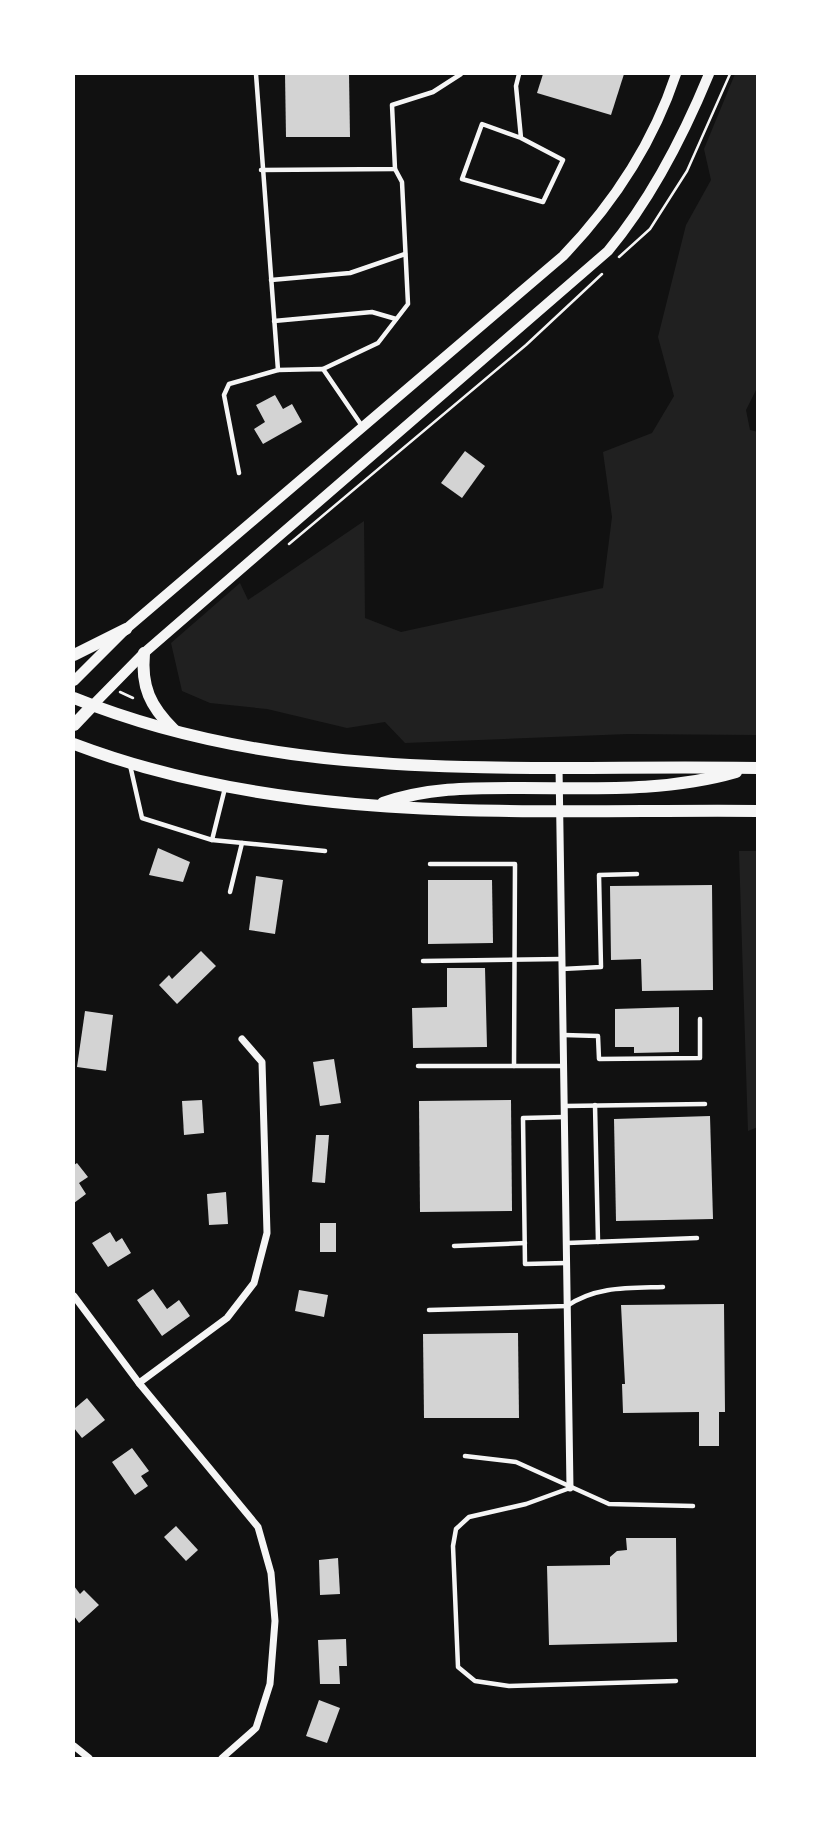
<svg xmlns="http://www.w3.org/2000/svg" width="831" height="1832" viewBox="0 0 831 1832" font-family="'DejaVu Sans',sans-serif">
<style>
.green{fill:#202020}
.building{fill:#d3d3d3}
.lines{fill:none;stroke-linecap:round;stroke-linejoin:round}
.path{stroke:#f5f5f5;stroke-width:2.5}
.service{stroke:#f5f5f5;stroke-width:4.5}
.minor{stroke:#f5f5f5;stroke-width:7}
.tertiary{stroke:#f5f5f5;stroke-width:10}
.primary{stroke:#f5f5f5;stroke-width:12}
</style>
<rect width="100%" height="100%" fill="#111"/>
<g class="green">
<path d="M735 74H758V386L746 410 750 430 758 432 757 735 628 734 405 743 385 722 347 728 267 709 210 703 182 691 171 643 240 583 248 600 364 521 365 618 401 632 603 588 612 517 603 452 652 433 674 396 658 337 686 225 711 180 704 149Z"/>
<path d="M739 851H758V1127L748 1131Z"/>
</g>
<g class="building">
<path d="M285 74H349L350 137H286Z"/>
<path d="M543 74H624L611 115 537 93Z"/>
<path d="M275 395 283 409 292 404 302 422 263 444 254 429 265 422 256 405Z"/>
<path d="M465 451 485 466 462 498 441 483Z"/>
<path d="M158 848 190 862 183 882 149 875Z"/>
<path d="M256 876 283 880 275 934 249 930Z"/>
<path d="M428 880H492L493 943 428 944Z"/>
<path d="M712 885 713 990 642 991 641 959 611 960 610 886Z"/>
<path d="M201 951 216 966 177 1004 159 985 169 975 172 979Z"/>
<path d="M447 968H485L487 1047 413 1048 412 1008 447 1007Z"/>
<path d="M679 1007V1052L634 1053V1047H615V1009Z"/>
<path d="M85 1011 113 1015 106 1071 77 1067Z"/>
<path d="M334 1059 341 1103 320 1106 313 1062Z"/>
<path d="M202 1100 204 1133 184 1135 182 1101Z"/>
<path d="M511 1100 512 1211 420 1212 419 1101Z"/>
<path d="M710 1116 713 1219 616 1221 614 1119Z"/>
<path d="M316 1135H329L325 1183 312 1182Z"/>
<path d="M77 1163 88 1177 79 1183 86 1194 74 1203V1165Z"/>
<path d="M226 1192 228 1224 209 1225 207 1194Z"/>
<rect x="320" y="1223" width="16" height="29"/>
<path d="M110 1232 116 1242 122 1238 131 1253 108 1267 92 1243Z"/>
<path d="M153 1289 167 1309 179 1300 190 1316 162 1336 137 1300Z"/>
<path d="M299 1290 328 1295 324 1317 295 1311Z"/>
<path d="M724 1304 725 1412H719V1446H699V1412L623 1413 622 1384H625L621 1305Z"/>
<path d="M518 1333 519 1418H424L423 1334Z"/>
<path d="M87 1398 105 1420 82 1438 74 1428V1409Z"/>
<path d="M132 1448 149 1471 141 1476 148 1486 135 1495 112 1462Z"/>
<path d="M176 1526 198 1550 186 1561 164 1537Z"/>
<path d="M626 1538H676L677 1642 549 1645 547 1566 610 1565V1557L617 1551 627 1550Z"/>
<path d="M338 1558 340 1594 320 1595 319 1560Z"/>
<path d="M74 1586 80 1594 84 1590 99 1605 79 1623 74 1616Z"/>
<path d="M346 1639 347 1666H339L340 1684H320L318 1640Z"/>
<path d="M319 1700 340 1708 327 1743 306 1736Z"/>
</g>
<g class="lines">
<g class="path">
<path d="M619 257 650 229 687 171 730 74"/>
<path d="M289 544 526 345 602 274"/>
<path d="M120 692 133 698"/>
</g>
<g class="service">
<path d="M256 74 278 370 323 369 362 426"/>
<path d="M519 74 516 86 521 138 563 160 543 202 462 179 482 124 521 138"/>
<path d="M261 170 395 169 392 105 433 92 461 74"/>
<path d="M271 280 350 273 405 254"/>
<path d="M274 321 372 312 396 319"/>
<path d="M323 369 378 343 408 304 402 182 395 169"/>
<path d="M239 473 224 395 229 384 278 370"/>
<path d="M130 765 142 818 212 840 325 851"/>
<path d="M212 840 225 788"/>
<path d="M430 864H515L514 1066H563"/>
<path d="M230 892 242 843"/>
<path d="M423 961 562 959"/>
<path d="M562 969 601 967 599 875 637 874"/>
<path d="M564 1035 598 1036 599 1059 700 1058V1019"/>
<path d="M418 1066H514"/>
<path d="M595 1105 598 1242"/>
<path d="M565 1106 705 1104"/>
<path d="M565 1117 523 1118 525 1264 566 1263"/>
<path d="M567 1243 697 1238"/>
<path d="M454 1246 525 1243"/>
<path d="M429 1310 567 1306C596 1286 629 1288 663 1287"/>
<path d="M465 1456 516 1462 609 1504 693 1506"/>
<path d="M570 1488 526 1504 469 1517 456 1529 453 1546 458 1667 475 1681 509 1686 676 1681"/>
</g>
<g class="minor">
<path d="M559 767 570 1488"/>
<path d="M74 1296 139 1383 258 1527 271 1573 275 1621 270 1684 256 1728 222 1758"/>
<path d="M139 1383 227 1318 254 1283 267 1233 262 1062 242 1039"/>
<path d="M74 1746 89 1758"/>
</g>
<g class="tertiary">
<path d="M74 681 126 629 563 256C613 204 653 143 676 74"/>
<path d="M92 706 144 653 608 251C652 198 683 137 709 74"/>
</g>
<g class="primary">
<path d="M144 653C141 687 150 706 174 730"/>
<path d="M74 655 126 629"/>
<path d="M74 698C294 787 525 764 758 768"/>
<path d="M74 725 92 706"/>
<path d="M74 744C293 827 527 809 758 811"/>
<path d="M383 803C429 787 474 788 522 788 594 788 667 792 736 772"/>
</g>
</g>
<rect width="831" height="1832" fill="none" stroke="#ffffff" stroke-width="150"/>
</svg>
